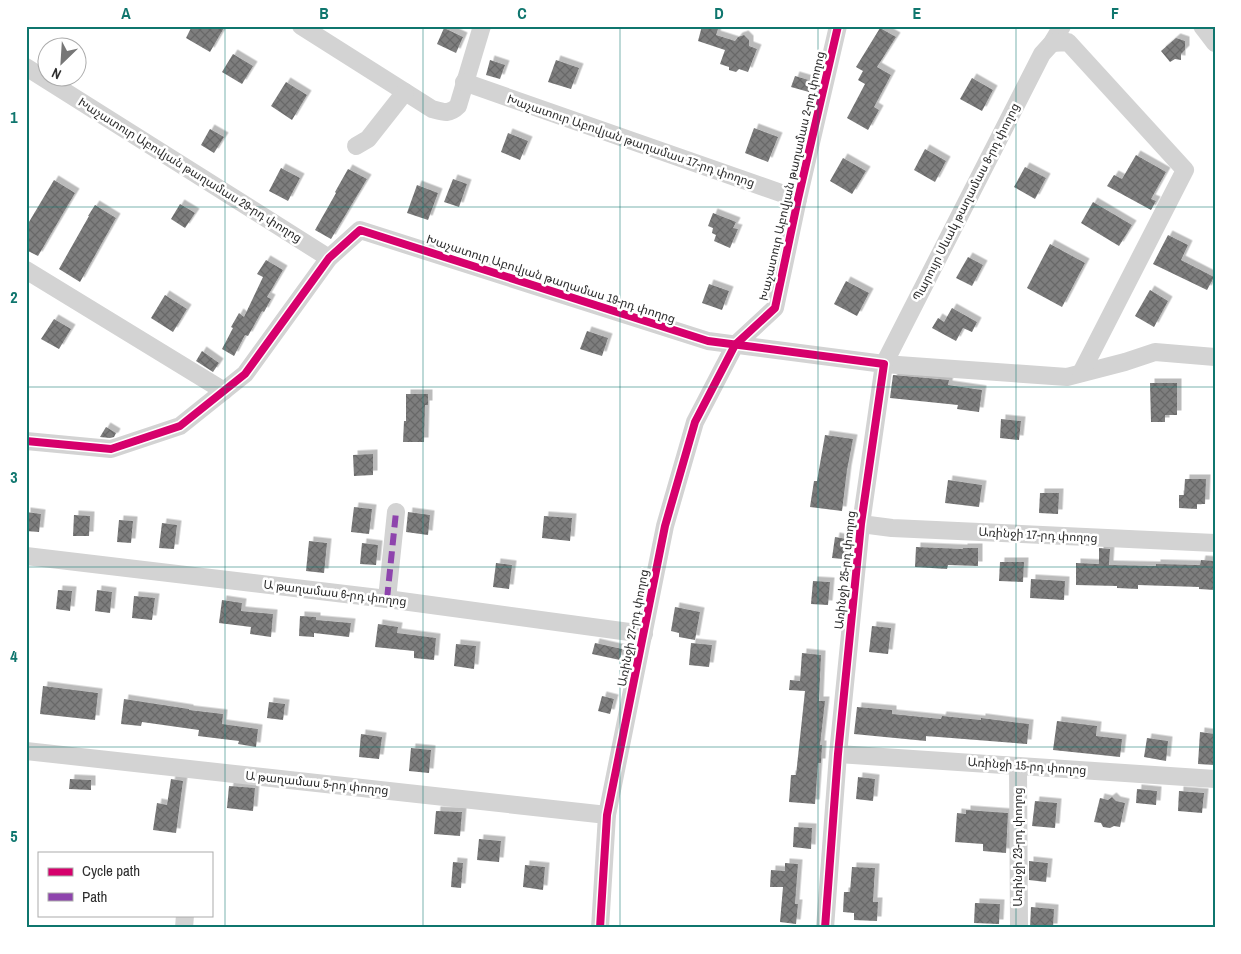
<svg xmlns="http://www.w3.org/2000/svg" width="1241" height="954" viewBox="0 0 1241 954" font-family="'Archivo Narrow','Noto Sans Armenian',sans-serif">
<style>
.building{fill:url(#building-cross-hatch);filter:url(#shadow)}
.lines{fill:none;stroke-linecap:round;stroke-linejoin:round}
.minor{stroke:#d3d3d3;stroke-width:18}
.quiet{stroke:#8e44ad;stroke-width:6;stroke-dasharray:12 6;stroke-linecap:butt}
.cycleway-casing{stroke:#fff;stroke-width:11}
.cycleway{stroke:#d6006c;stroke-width:8}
.grid{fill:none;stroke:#0f766e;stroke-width:1;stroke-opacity:0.55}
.labels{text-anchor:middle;stroke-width:5;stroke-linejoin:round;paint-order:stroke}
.street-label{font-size:12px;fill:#2e2e2e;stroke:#fff}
.neatline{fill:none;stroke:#0f766e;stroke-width:2}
.grid-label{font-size:16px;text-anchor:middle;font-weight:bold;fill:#0f766e}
</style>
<defs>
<pattern id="building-cross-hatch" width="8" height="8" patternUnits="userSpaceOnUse" patternTransform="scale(1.25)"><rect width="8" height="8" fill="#7e7e7e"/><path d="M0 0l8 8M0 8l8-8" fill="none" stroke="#686868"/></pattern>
<filter id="shadow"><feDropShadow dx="4.5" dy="-4.5" stdDeviation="0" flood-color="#0004"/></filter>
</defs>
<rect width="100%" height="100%" fill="#fff"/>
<g class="building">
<path d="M192 26H225L210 52 186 38Z"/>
<path d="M702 26H719L716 35 735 41 738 37 744 35 749 40V46L757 49 748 72 739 69 736 72 729 70V67L720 64 725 50 698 41Z"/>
<path d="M444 28 463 37 456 53 437 44Z"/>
<path d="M880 28 896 37 877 67 891 75 874 107 879 110 868 130 847 118 865 84 858 80 863 71 856 67Z"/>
<path d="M1176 38 1185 41V50L1181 54V60L1175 59 1170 62 1161 51Z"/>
<path d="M233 54 253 66 242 84 222 72Z"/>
<path d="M490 60 505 65 500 79 486 75Z"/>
<path d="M556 60 579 68 571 89 548 82Z"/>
<path d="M795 76 812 81 809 92 791 87Z"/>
<path d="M972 78 993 90 982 111 960 99Z"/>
<path d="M286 82 307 95 292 120 271 106Z"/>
<path d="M754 128 778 137 768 162 745 153Z"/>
<path d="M210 129 224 137 214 153 201 145Z"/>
<path d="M508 133 528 141 520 160 501 152Z"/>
<path d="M925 149 946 161 935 182 914 170Z"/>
<path d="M1136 155 1166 172 1151 199 1156 201 1151 210 1107 186 1114 175 1122 179Z"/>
<path d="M843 158 866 171 852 194 830 181Z"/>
<path d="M1025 167 1046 178 1035 199 1014 187Z"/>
<path d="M281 168 300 178 288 201 269 191Z"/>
<path d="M348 169 367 179 331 239 315 230 336 193 335 192Z"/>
<path d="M453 179 467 184 459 207 444 202Z"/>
<path d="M54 180 75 193 38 256 26 250V227Z"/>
<path d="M417 185 438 193 428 220 407 213Z"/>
<path d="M1093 202 1132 225 1119 246 1081 223Z"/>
<path d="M180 204 195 213 185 228 171 219Z"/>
<path d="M95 205 116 218 80 282 59 269 89 216H88Z"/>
<path d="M713 213 736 222 733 228 738 229 730 248 714 241 716 235 712 233 713 228 708 226Z"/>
<path d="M1168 235 1188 245 1181 260 1214 277 1207 290 1153 264Z"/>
<path d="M1050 244 1085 263 1062 307 1027 288Z"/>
<path d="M968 257 983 265 972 286 956 278Z"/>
<path d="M266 260 283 270 267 297 271 299 264 312 262 311 248 336 245 335 234 356 222 349 233 328 231 327 239 313 244 317 263 277 257 274Z"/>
<path d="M846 281 869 293 857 316 834 304Z"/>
<path d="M709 284 729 291 722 310 702 303Z"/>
<path d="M1150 290 1168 301 1154 327 1135 316Z"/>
<path d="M165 295 187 309 173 332 151 318Z"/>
<path d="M952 308 977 322 972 332 963 328 956 341 932 328 938 318 944 322Z"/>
<path d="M54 319 71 329 59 349 41 339Z"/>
<path d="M587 331 608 338 602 356 580 349Z"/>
<path d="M202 351 219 363 213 372 196 361Z"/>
<path d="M893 375 949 380 948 385 982 390 979 412 957 409 958 405 890 398Z"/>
<path d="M1150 383H1177V415H1165V422H1151Z"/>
<path d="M406 394H428V405H425L424 442H403L404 421H406Z"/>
<path d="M1001 419 1021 421 1019 440 1000 438Z"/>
<path d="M106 427 116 433 114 437 110 438 100 437Z"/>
<path d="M825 435 853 439 847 470 842 511 810 507 814 481H817Z"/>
<path d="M373 454V475L354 476 353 455Z"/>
<path d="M1185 479H1206L1205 504H1197V509L1179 508V495H1184Z"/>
<path d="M948 480 982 485 979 507 945 503Z"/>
<path d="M1040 493H1059L1058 514 1039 513Z"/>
<path d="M354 507 372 509 369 534 351 532Z"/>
<path d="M26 512 41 514 39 532 26 531Z"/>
<path d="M408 512 430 515 428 535 406 532Z"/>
<path d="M74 515 90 516 89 536H73Z"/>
<path d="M544 516 572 518 570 541 542 538Z"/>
<path d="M119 520 133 521 131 543 117 542Z"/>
<path d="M162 523 177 525 174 549 159 548Z"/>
<path d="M835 537 846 539 843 559 832 558Z"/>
<path d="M309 541 327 543 324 573 306 571Z"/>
<path d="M362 543 378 545 376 565 360 564Z"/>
<path d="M916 547 963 549V548H978V566L948 565 947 569 915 567Z"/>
<path d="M1099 548 1110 549 1109 565 1156 566V564L1200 565 1201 560 1215 561V590L1199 589V587L1138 585V589L1117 588V586L1076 585V563L1099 564Z"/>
<path d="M1000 562H1024L1023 582 999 581Z"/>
<path d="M496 563 512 565 509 589 493 587Z"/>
<path d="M1031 579 1065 581 1064 600 1030 598Z"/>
<path d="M813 581 830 582 828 605 811 604Z"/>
<path d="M58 590 72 591 70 611 56 609Z"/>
<path d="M97 590 112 592 110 613 95 611Z"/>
<path d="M134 596 155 598 152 620 132 618Z"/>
<path d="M222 600 242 603 241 611 273 614 271 637 250 634 251 627 219 623Z"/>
<path d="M675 607 700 612 695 640 679 637V633L671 631Z"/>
<path d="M300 616 316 617V620L351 623 349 637 314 633V637L299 636Z"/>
<path d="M378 624 398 627 397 633 436 638 434 660 414 658V651L375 647Z"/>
<path d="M872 626 891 628 888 654 869 652Z"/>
<path d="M595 643 622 649 620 660 592 654Z"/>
<path d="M691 643 712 645 709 667 689 665Z"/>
<path d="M456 644 476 646 474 669 454 666Z"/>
<path d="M802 653 821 655 819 701H825L820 745H822L821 763H818L815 804 789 802 791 775H796L805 691 789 690 790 680 800 681Z"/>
<path d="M43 686 98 693 95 720 40 714Z"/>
<path d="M602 696 614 699 610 714 598 711Z"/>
<path d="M124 699 189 709V710L223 714 222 724 258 729 256 747 238 744 239 741 198 736 199 730 142 722 141 726 121 724Z"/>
<path d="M269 702 285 704 283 720 267 718Z"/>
<path d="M857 707 892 710V714L941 719 942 716 981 720V718L1029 724 1027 744 926 736V741L854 734Z"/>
<path d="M1057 721 1097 726 1096 736 1122 739 1120 757 1053 750Z"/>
<path d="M1200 732 1215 734 1214 765 1198 764Z"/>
<path d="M361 734 382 737 379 759 359 757Z"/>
<path d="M1147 738 1168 741 1166 761 1144 757Z"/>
<path d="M411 748 431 750 429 773 409 771Z"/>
<path d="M858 777 875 779 873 801 856 799Z"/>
<path d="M70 779 91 780V790L69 789Z"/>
<path d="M171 779 183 781 176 833 153 830 157 803 167 805Z"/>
<path d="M229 786 255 788 253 811 227 808Z"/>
<path d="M1137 789 1157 791 1156 805 1136 803Z"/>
<path d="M1179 791 1204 793 1202 813 1178 811Z"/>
<path d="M1112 797 1116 801 1125 803 1120 827 1114 826 1110 828 1103 827 1101 823 1094 822 1100 798 1108 800Z"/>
<path d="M1035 801 1057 803 1055 828 1032 826Z"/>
<path d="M966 810 1008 813 1006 853 983 851V844L955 842 957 813 966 814Z"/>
<path d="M436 811 462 812 460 836 434 834Z"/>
<path d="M794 827 812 828 811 849 793 847Z"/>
<path d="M479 839 501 841 499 862 477 860Z"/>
<path d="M1029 861 1048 863 1046 882 1029 880Z"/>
<path d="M453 862 463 863 461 888 451 887Z"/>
<path d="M785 863 798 864 795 904H798L796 924 780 922 783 887H770L771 870 785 871Z"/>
<path d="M525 865 545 867 543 890 523 887Z"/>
<path d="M852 867 875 868 873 902H878L877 921 854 920V913L843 912 844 892H850Z"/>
<path d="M975 903 1000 904 999 924 974 923Z"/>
<path d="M1031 907 1054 909 1053 928H1030Z"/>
</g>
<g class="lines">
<g class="minor">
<path d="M301 26 432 109C443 112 449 115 458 106L482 26"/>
<path d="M1062 26 1052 43 1042 54 884 364 1067 377 1125 362 1155 352 1215 357"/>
<path d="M1202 26 1215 43"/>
<path d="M1052 43 1068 42 1185 170 1081 373"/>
<path d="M26 67 329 258"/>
<path d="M464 82 798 199"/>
<path d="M356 146 368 139 405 92"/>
<path d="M26 270 224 391"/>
<path d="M26 441 111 449 180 426 245 374 329 258 360 230 708 341 884 364 861 524 838 754 825 928"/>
<path d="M861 524 892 528 1215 543"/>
<path d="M26 556 387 599 644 634"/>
<path d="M387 599 396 512"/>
<path d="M26 751 607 815"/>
<path d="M838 754 1215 779"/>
<path d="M1018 766 1019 928"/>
<path d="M184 928 185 915"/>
<path d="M600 928 607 815 665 526 695 422 735 345 775 308 798 199 838 26"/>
</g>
<path class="quiet" d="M387 599 396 512"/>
<defs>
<g id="cycleway">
<path d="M26 441 111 449 180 426 245 374 329 258 360 230 708 341 884 364 861 524 838 754 825 928"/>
<path d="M600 928 607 815 665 526 695 422 735 345 775 308 798 199 838 26"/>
</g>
</defs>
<use href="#cycleway" class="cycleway-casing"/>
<use href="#cycleway" class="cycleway"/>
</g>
<path class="grid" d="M225 26V928M423 26V928M620 26V928M818 26V928M1016 26V928M26 207H1215M26 387H1215M26 567H1215M26 747H1215"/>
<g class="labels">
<g class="street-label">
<text transform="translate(631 141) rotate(19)" y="4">Խաչատուր Աբովյան թաղամաս 17-րդ փողոց</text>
<text transform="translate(190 170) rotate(32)" y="4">Խաչատուր Աբովյան թաղամաս 29-րդ փողոց</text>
<text transform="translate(792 176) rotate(-77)" y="4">Խաչատուր Աբովյան թաղամաս 2-րդ փողոց</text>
<text transform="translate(966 202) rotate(-63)" y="4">Պարույր Սևակ թաղամաս 8-րդ փողոց</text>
<text transform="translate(551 279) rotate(18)" y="4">Խաչատուր Աբովյան թաղամաս 19-րդ փողոց</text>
<text transform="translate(1038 535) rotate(3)" y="4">Առինջի 17-րդ փողոց</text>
<text transform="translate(845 570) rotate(-84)" y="4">Առինջի 25-րդ փողոց</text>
<text transform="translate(335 593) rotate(7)" y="4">Ա թաղամաս 6-րդ փողոց</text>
<text transform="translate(633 628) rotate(-79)" y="4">Առինջի 27-րդ փողոց</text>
<text transform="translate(1027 766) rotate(4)" y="4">Առինջի 15-րդ փողոց</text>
<text transform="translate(317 783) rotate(6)" y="4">Ա թաղամաս 5-րդ փողոց</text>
<text transform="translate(1018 847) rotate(-90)" y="4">Առինջի 23-րդ փողոց</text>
</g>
</g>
<rect width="1241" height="954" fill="none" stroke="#ffffff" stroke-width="55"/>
<rect x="38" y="852" width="175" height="65" fill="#ffffff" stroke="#ababab"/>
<rect x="48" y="868" width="25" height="8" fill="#d6006c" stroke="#ababab"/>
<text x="82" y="876" font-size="15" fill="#2e2e2e">Cycle path</text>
<rect x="48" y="893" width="25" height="8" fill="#8e44ad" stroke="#ababab"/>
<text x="82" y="902" font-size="15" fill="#2e2e2e">Path</text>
<g transform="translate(62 62) rotate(205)"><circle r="24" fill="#ffffff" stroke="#ababab"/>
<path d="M0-4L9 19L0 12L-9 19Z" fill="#777777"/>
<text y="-8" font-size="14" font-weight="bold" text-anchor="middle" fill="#2e2e2e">N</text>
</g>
<rect x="28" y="28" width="1186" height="898" class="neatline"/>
<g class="grid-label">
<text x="126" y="19">A</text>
<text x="324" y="19">B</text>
<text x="522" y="19">C</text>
<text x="719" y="19">D</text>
<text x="917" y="19">E</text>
<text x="1115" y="19">F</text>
<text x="14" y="123">1</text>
<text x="14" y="303">2</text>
<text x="14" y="483">3</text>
<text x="14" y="662">4</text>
<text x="14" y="842">5</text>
</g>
</svg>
